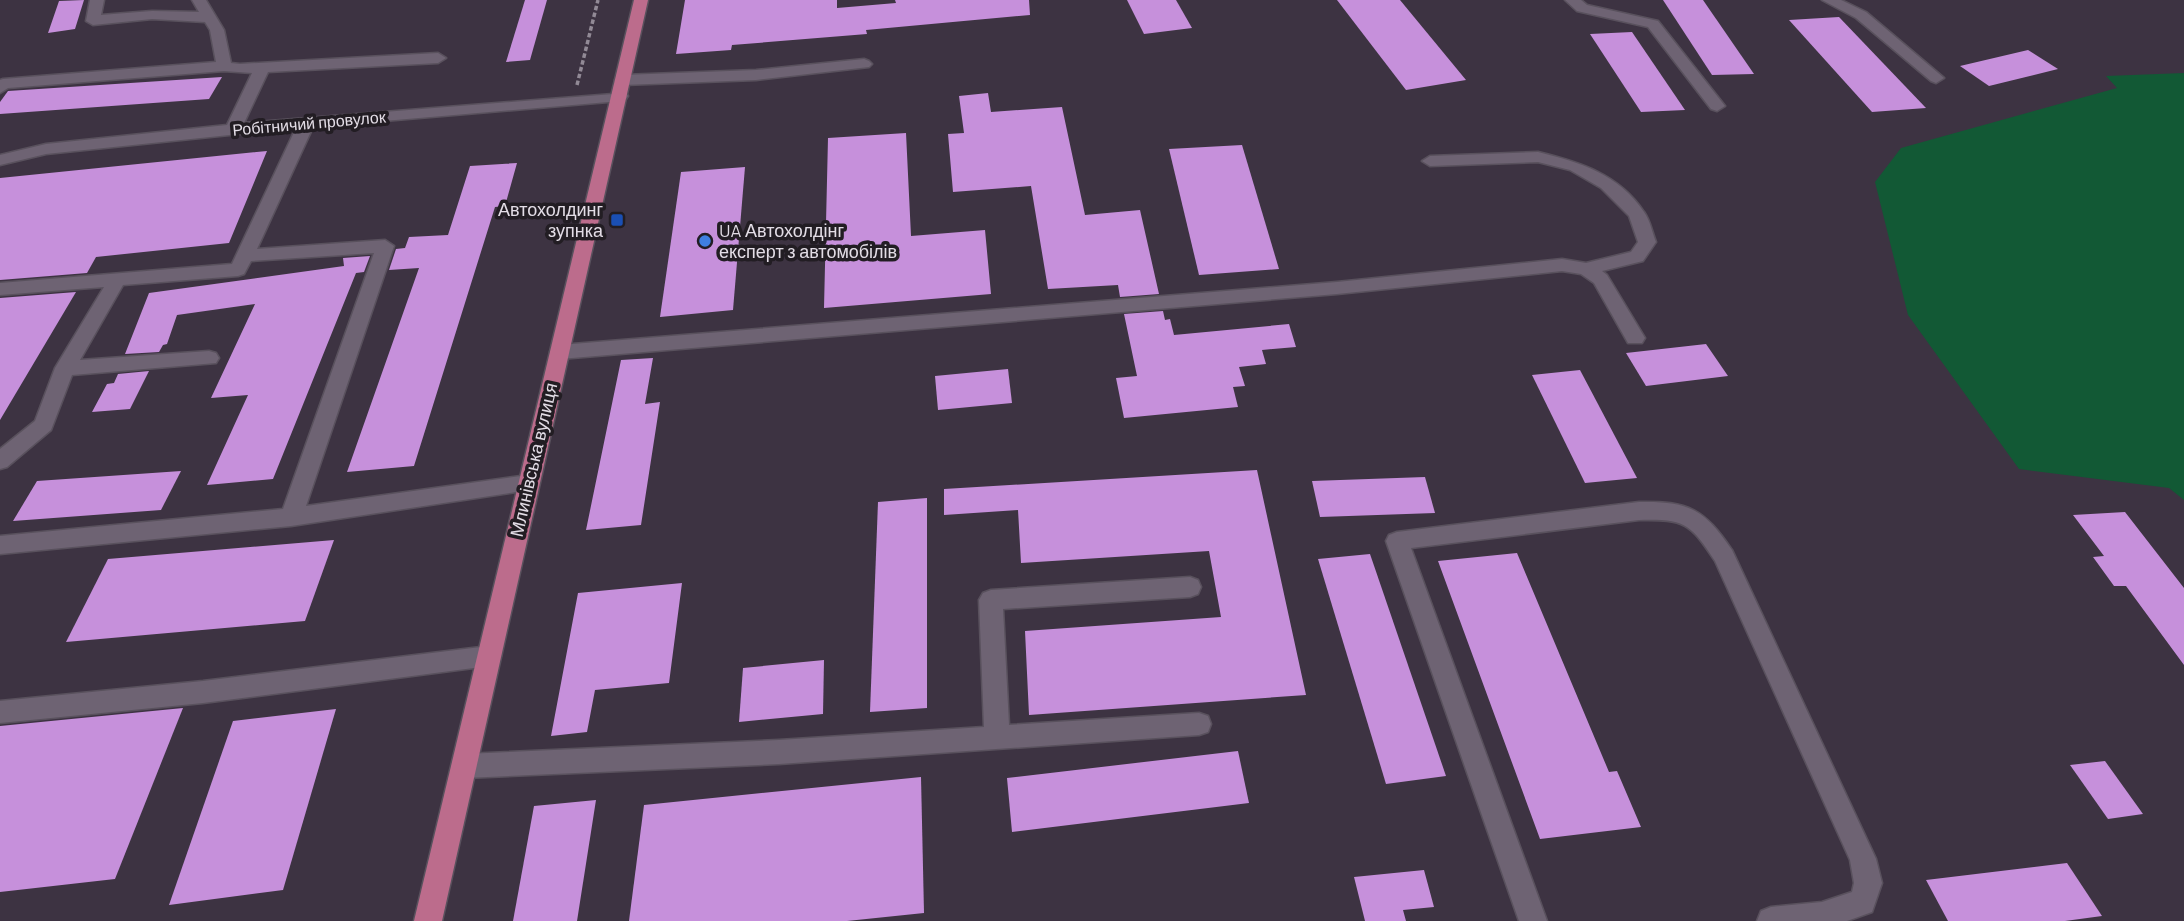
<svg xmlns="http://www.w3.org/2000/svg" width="2184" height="921" viewBox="0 0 2184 921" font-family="Barlow,sans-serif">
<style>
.green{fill:#125935}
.building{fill:#c690db}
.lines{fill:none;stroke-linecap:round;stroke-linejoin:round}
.minor-casing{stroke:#59515d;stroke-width:3}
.major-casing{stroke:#59515d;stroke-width:3}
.path{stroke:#928a96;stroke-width:3.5;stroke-dasharray:4.5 2.5;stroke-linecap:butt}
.minor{fill:#6e6373;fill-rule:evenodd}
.major{fill:#bc6c8c;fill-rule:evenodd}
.transit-dot{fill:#1a4fb4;stroke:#221d23;stroke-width:2.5}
.shop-dot{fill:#3f7fe0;stroke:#221d23;stroke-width:2.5}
.labels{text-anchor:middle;stroke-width:7;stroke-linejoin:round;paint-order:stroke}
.far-street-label{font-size:16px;fill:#e3dde6;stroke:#221d23}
.poi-label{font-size:18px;fill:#e3dde6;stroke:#221d23;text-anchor:end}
.street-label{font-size:18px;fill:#e3dde6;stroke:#221d23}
</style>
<rect width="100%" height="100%" fill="#3d3342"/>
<path class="green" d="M2184 73V500L2169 488 2019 469 1908 315 1875 182 1901 148 2117 88 2106 76Z"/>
<g class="building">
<path d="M84 0 75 29 48 33 59 1Z"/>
<path d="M525 0H547L530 60 506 62Z"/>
<path d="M685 0H837V8L896 3 895 0H1029L1030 15 866 30 867 34 732 45 731 50 676 54Z"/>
<path d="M1127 0H1176L1192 28 1144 34Z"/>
<path d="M1337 0H1400L1466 80 1406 90Z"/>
<path d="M1663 0H1703L1754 74 1712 75Z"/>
<path d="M1839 17 1926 108 1872 112 1789 20Z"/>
<path d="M1632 32 1685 110 1641 112 1590 34Z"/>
<path d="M2028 50 2058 69 1989 86 1960 66Z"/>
<path d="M222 77 209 99 0 114V102L8 91Z"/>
<path d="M988 93 991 112 1062 107 1085 215 1140 210 1159 294 1120 297 1118 285 1048 289 1031 186 953 192 948 134 964 133 959 96Z"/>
<path d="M906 133 911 236 985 230 991 294 824 308 828 138Z"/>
<path d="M1242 145 1279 269 1199 275 1169 149Z"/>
<path d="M267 151 229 243 96 257 87 273 0 280V178Z"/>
<path d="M517 163 505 206 495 207 414 466 347 472 419 268 389 270 396 249 405 248 409 237 448 235 470 166Z"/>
<path d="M745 167 733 310 660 317 681 172Z"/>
<path d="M370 256 364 272 356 273 273 479 207 485 248 395 211 398 255 304 177 315 167 344 163 345 159 352 125 354 149 293 344 266 343 258Z"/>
<path d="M76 292 0 420V298Z"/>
<path d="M1163 311 1165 320 1170 319 1174 335 1289 324 1296 347 1262 350 1266 364 1239 367 1245 386 1233 387 1238 407 1124 418 1116 378 1137 376 1124 314Z"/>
<path d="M1706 344 1728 376 1646 386 1626 353Z"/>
<path d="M653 358 645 404 660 402 641 525 586 530 621 360Z"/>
<path d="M1008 369 1012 403 938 410 935 376Z"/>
<path d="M1580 370 1637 478 1585 483 1532 375Z"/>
<path d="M149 371 130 409 92 412 107 384 114 383 118 374Z"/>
<path d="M1257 470 1306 695 1029 715 1025 631 1221 617 1209 551 1021 563 1018 510 944 515V489Z"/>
<path d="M181 471 161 510 13 521 37 481Z"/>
<path d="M1425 477 1435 513 1320 517 1312 481Z"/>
<path d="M927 498V708L870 712 878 502Z"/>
<path d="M2125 512 2184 588V665L2126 586H2114L2093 557 2104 556 2073 515Z"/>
<path d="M334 540 305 621 66 642 108 559Z"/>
<path d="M1517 553 1609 772 1617 771 1641 827 1540 839 1438 561Z"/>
<path d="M1370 554 1446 776 1386 784 1318 559Z"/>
<path d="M682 583 669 683 595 690 587 732 551 736 578 593Z"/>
<path d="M824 660 823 714 739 722 743 668Z"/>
<path d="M183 708 115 879 0 892V726Z"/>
<path d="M336 709 283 890 169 905 233 721Z"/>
<path d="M1238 751 1249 803 1012 832 1007 778Z"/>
<path d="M2105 761 2143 814 2108 819 2070 765Z"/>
<path d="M921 777 924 913 847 921H629L644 805Z"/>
<path d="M596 800 577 921H513L534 806Z"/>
<path d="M2067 863 2102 916 2065 921H1948L1926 880Z"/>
<path d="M1424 870 1434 907 1403 910 1406 921H1365L1354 877Z"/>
</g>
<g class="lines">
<defs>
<g id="minor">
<path d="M90 0H104L101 15 152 11 199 12 192 0H206L224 30 231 63 240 64 438 53 446 58 438 63 268 72 244 123 626 93 628 96 626 99 620 101 313 127 257 249 385 240 394 246 306 506 528 475 536 477 539 483 536 489 291 526 0 554V536L283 509 374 253 251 261 244 274 238 276 123 285 80 360 209 351 216 353 219 358 216 363 72 375 51 430 7 467 0 469V449L35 421 55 368 104 287 0 295V283L232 264 296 128 46 154 0 165V155L46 144 227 125 252 73 224 71 8 88 0 93V80L3 79 216 62 210 30 205 22 152 19 93 25 86 21Z"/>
<path d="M1565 0H1581L1587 5 1658 21 1725 106 1717 111 1711 109 1648 27 1577 11Z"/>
<path d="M1822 0H1841L1866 12 1944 78 1936 83 1931 81 1856 18Z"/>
<path d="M864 59 869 61 872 64 869 67 756 80 623 85 615 80 623 75 756 70Z"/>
<path d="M1538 152C1579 162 1619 174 1644 212 1650 220 1652 232 1656 242L1643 261 1602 271 1607 275 1645 338 1642 343H1628L1594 283 1581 274 1562 271 1337 294 560 359 553 357 550 352 553 347 560 345 1337 282 1562 259 1586 263 1631 252 1638 242 1629 216 1601 188 1570 170 1538 162 1430 166 1422 161 1430 156Z"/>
<path d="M1639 502C1689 501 1704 509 1732 550L1876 859 1882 883 1872 912 1847 921H1757L1761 911 1771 907 1822 902 1852 892 1854 883 1850 860 1715 561C1690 523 1685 519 1639 520L1411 548 1547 921H1519L1386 541 1389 535 1397 532Z"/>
<path d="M1190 577 1198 580 1201 587 1198 594 1190 597 1003 609 1009 725 1199 713 1208 716 1211 724 1208 732 1199 735 779 764 465 778 456 774 452 766 456 758 465 754 779 740 984 727 979 600 983 593 991 590Z"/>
<path d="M489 646 497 649 501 656 497 663 489 666 203 703 0 723V701L203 681Z"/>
</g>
<path id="major" d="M634 0H648L442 921H414Z"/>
</defs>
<use href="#minor" class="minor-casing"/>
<use href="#major" class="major-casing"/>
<path class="path" d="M577 85 598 0"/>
<use href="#minor" class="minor"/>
<use href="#major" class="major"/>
</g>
<rect class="transit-dot" x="610" y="213" width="14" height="14" rx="3.5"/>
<circle class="shop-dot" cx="705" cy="241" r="7"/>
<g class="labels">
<g class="far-street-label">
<text transform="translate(309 123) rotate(-5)" y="6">Робітничий провулок</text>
</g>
<g class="poi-label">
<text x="603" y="216">Автохолдинг<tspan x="603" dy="21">зупнка</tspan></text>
<text x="719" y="237" text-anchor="start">UA Автохолдінг<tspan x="719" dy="21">експерт з автомобілів</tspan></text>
</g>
<g class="street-label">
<text transform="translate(534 460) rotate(-77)" y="6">Млинівська вулиця</text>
</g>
</g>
</svg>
